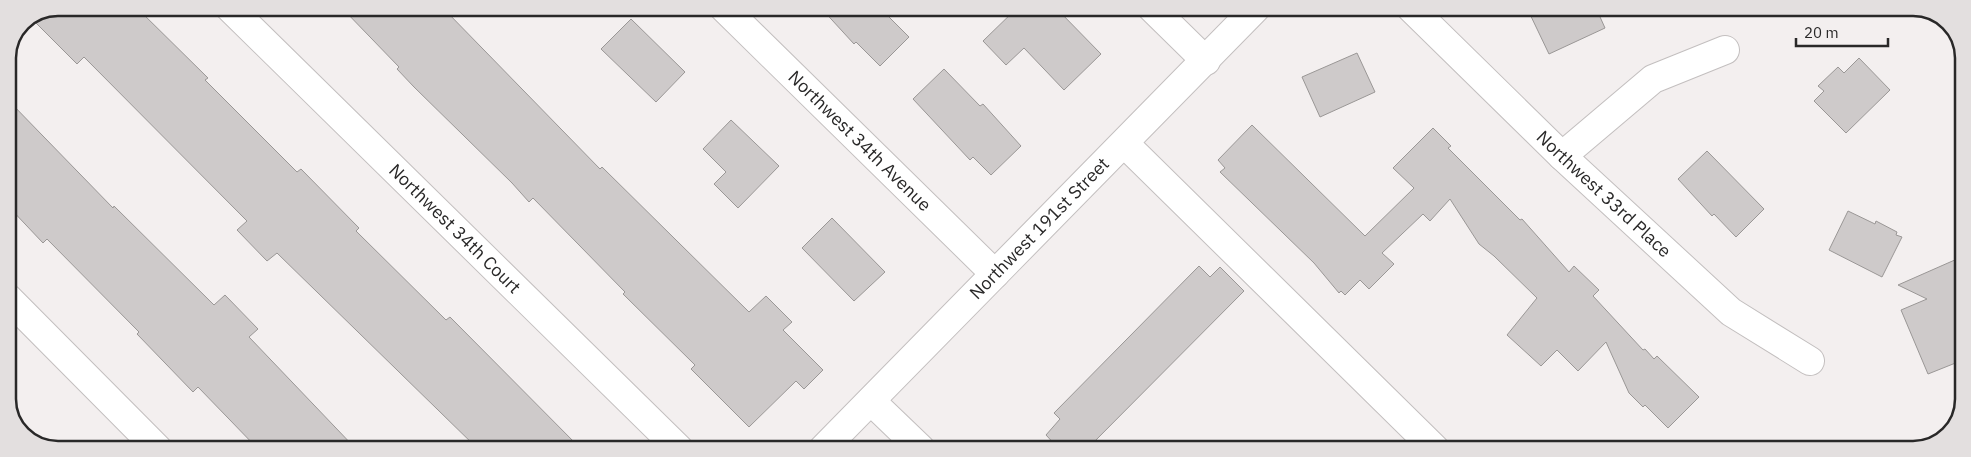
<svg xmlns="http://www.w3.org/2000/svg" width="1971" height="457" viewBox="0 0 1971 457" font-family="'IBM Plex Sans',sans-serif">
<style>
.building{fill:#cecaca;stroke:#9a9796}
.lines{fill:none;stroke-linecap:round;stroke-linejoin:round}
.street-casing{stroke:#c3bfbf;stroke-width:30}
.secondary-casing{stroke:#c3bfbf;stroke-width:30}
.street{stroke:#fff;stroke-width:28}
.secondary{stroke:#fff;stroke-width:28}
.labels{text-anchor:middle;stroke-width:4;stroke-linejoin:round;paint-order:stroke}
.street-label{font-size:18px;fill:#292828;stroke:#f3efef}
.rim{fill:none;stroke:#292828;stroke-width:2.5}
</style>
<rect width="100%" height="100%" fill="#f3efef"/>
<g class="building">
<path d="M59 8H137L208 78 205 80 297 172 301 169 359 228 356 231 446 320 450 317 581 449H478L277 253 267 261 237 230 247 221 84 57 77 64 32 19Z"/>
<path d="M342 8H443L600 169 602 167 749 312 766 296 792 322 783 330 823 370 804 389 796 381 749 427 691 369 695 365 623 294 625 292 533 198 529 202 512 183 414 87 397 69 399 67Z"/>
<path d="M821 8H880L909 37 880 66 856 42 854 44Z"/>
<path d="M1017 8H1056L1101 54 1064 90 1024 48 1006 65 983 41Z"/>
<path d="M1527 8H1596L1605 28 1549 54Z"/>
<path d="M631 19 685 72 656 102 601 49Z"/>
<path d="M1357 53 1375 92 1320 117 1302 77Z"/>
<path d="M1859 58 1890 90 1846 133 1814 101 1824 91 1818 86 1838 67 1844 73Z"/>
<path d="M944 69 980 106 983 104 1021 146 991 175 973 157 970 160 913 99Z"/>
<path d="M8 100 113 208 114 206 214 305 225 295 258 329 249 337 356 449H258L198 387 193 392 137 334 139 332 47 239 43 243 8 206Z"/>
<path d="M731 120 779 166 738 208 714 184 726 172 703 149Z"/>
<path d="M1252 125 1365 236 1414 188 1393 168 1433 128 1451 146 1448 148 1520 220 1522 219 1569 272 1574 266 1599 290 1593 296 1643 350 1645 349 1654 359 1657 356 1699 397 1668 428 1645 405 1643 407 1629 393 1606 342 1578 371 1557 350 1541 366 1507 335 1537 298 1494 256 1479 244 1450 199 1430 221 1423 214 1382 253 1394 264 1369 289 1360 280 1345 295 1341 291 1339 293 1314 263 1220 172 1225 168 1218 160Z"/>
<path d="M1707 151 1764 209 1736 237 1714 214 1712 216 1678 179Z"/>
<path d="M1848 211 1875 224 1876 221 1897 232 1896 235 1902 237 1882 277 1829 250Z"/>
<path d="M832 218 885 272 854 301 802 248Z"/>
<path d="M1957 259 1963 273V360L1928 374 1901 310 1927 299 1898 285Z"/>
<path d="M1199 266 1210 277 1220 267 1244 291 1087 449H1059L1046 435 1060 419 1054 413Z"/>
</g>
<g class="lines">
<defs>
<g id="street">
<path id="s1" d="M230 8 679 449"/>
<path id="s2" d="M724 8 995 274"/>
<path d="M1152 8 1206 61"/>
<path id="s3" d="M1411 8 1562 156 1731 312 1810 361"/>
<path d="M1125 144 1435 449"/>
<path d="M1562 156 1653 79 1725 50"/>
<path d="M8 298 158 449"/>
<path d="M871 401 921 449"/>
</g>
<g id="secondary">
<path id="s4" d="M823 449 1256 8"/>
</g>
</defs>
<use href="#street" class="street-casing"/>
<use href="#secondary" class="secondary-casing"/>
<use href="#street" class="street"/>
<use href="#secondary" class="secondary"/>
</g>
<g class="labels">
<g class="street-label">
<text dy="6" stroke="none"><textPath href="#s2" startOffset="190">Northwest 34th Avenue</textPath></text>
<text dy="6" stroke="none"><textPath href="#s3" startOffset="268">Northwest 33rd Place</textPath></text>
<text dy="6" stroke="none"><textPath href="#s1" startOffset="315">Northwest 34th Court</textPath></text>
<text dy="6" stroke="none"><textPath href="#s4" startOffset="309">Northwest 191st Street</textPath></text>
</g>
</g>
<path d="M0 0H1971V457H0ZM58 16H1913A42 42 0 0 1 1955 58V399A42 42 0 0 1 1913 441H58A42 42 0 0 1 16 399V58A42 42 0 0 1 58 16Z" fill="#e3dfdf" fill-rule="evenodd"/>
<path class="rim" d="M58 16H1913A42 42 0 0 1 1955 58V399A42 42 0 0 1 1913 441H58A42 42 0 0 1 16 399V58A42 42 0 0 1 58 16Z"/>
<path d="M1796 38v8h92v-8" fill="none" stroke="#292828" stroke-width="2.5"/>
<text x="1804" y="38" font-size="15" fill="#292828" stroke="#f3efef" stroke-width="4" paint-order="stroke">20 m</text>
</svg>
